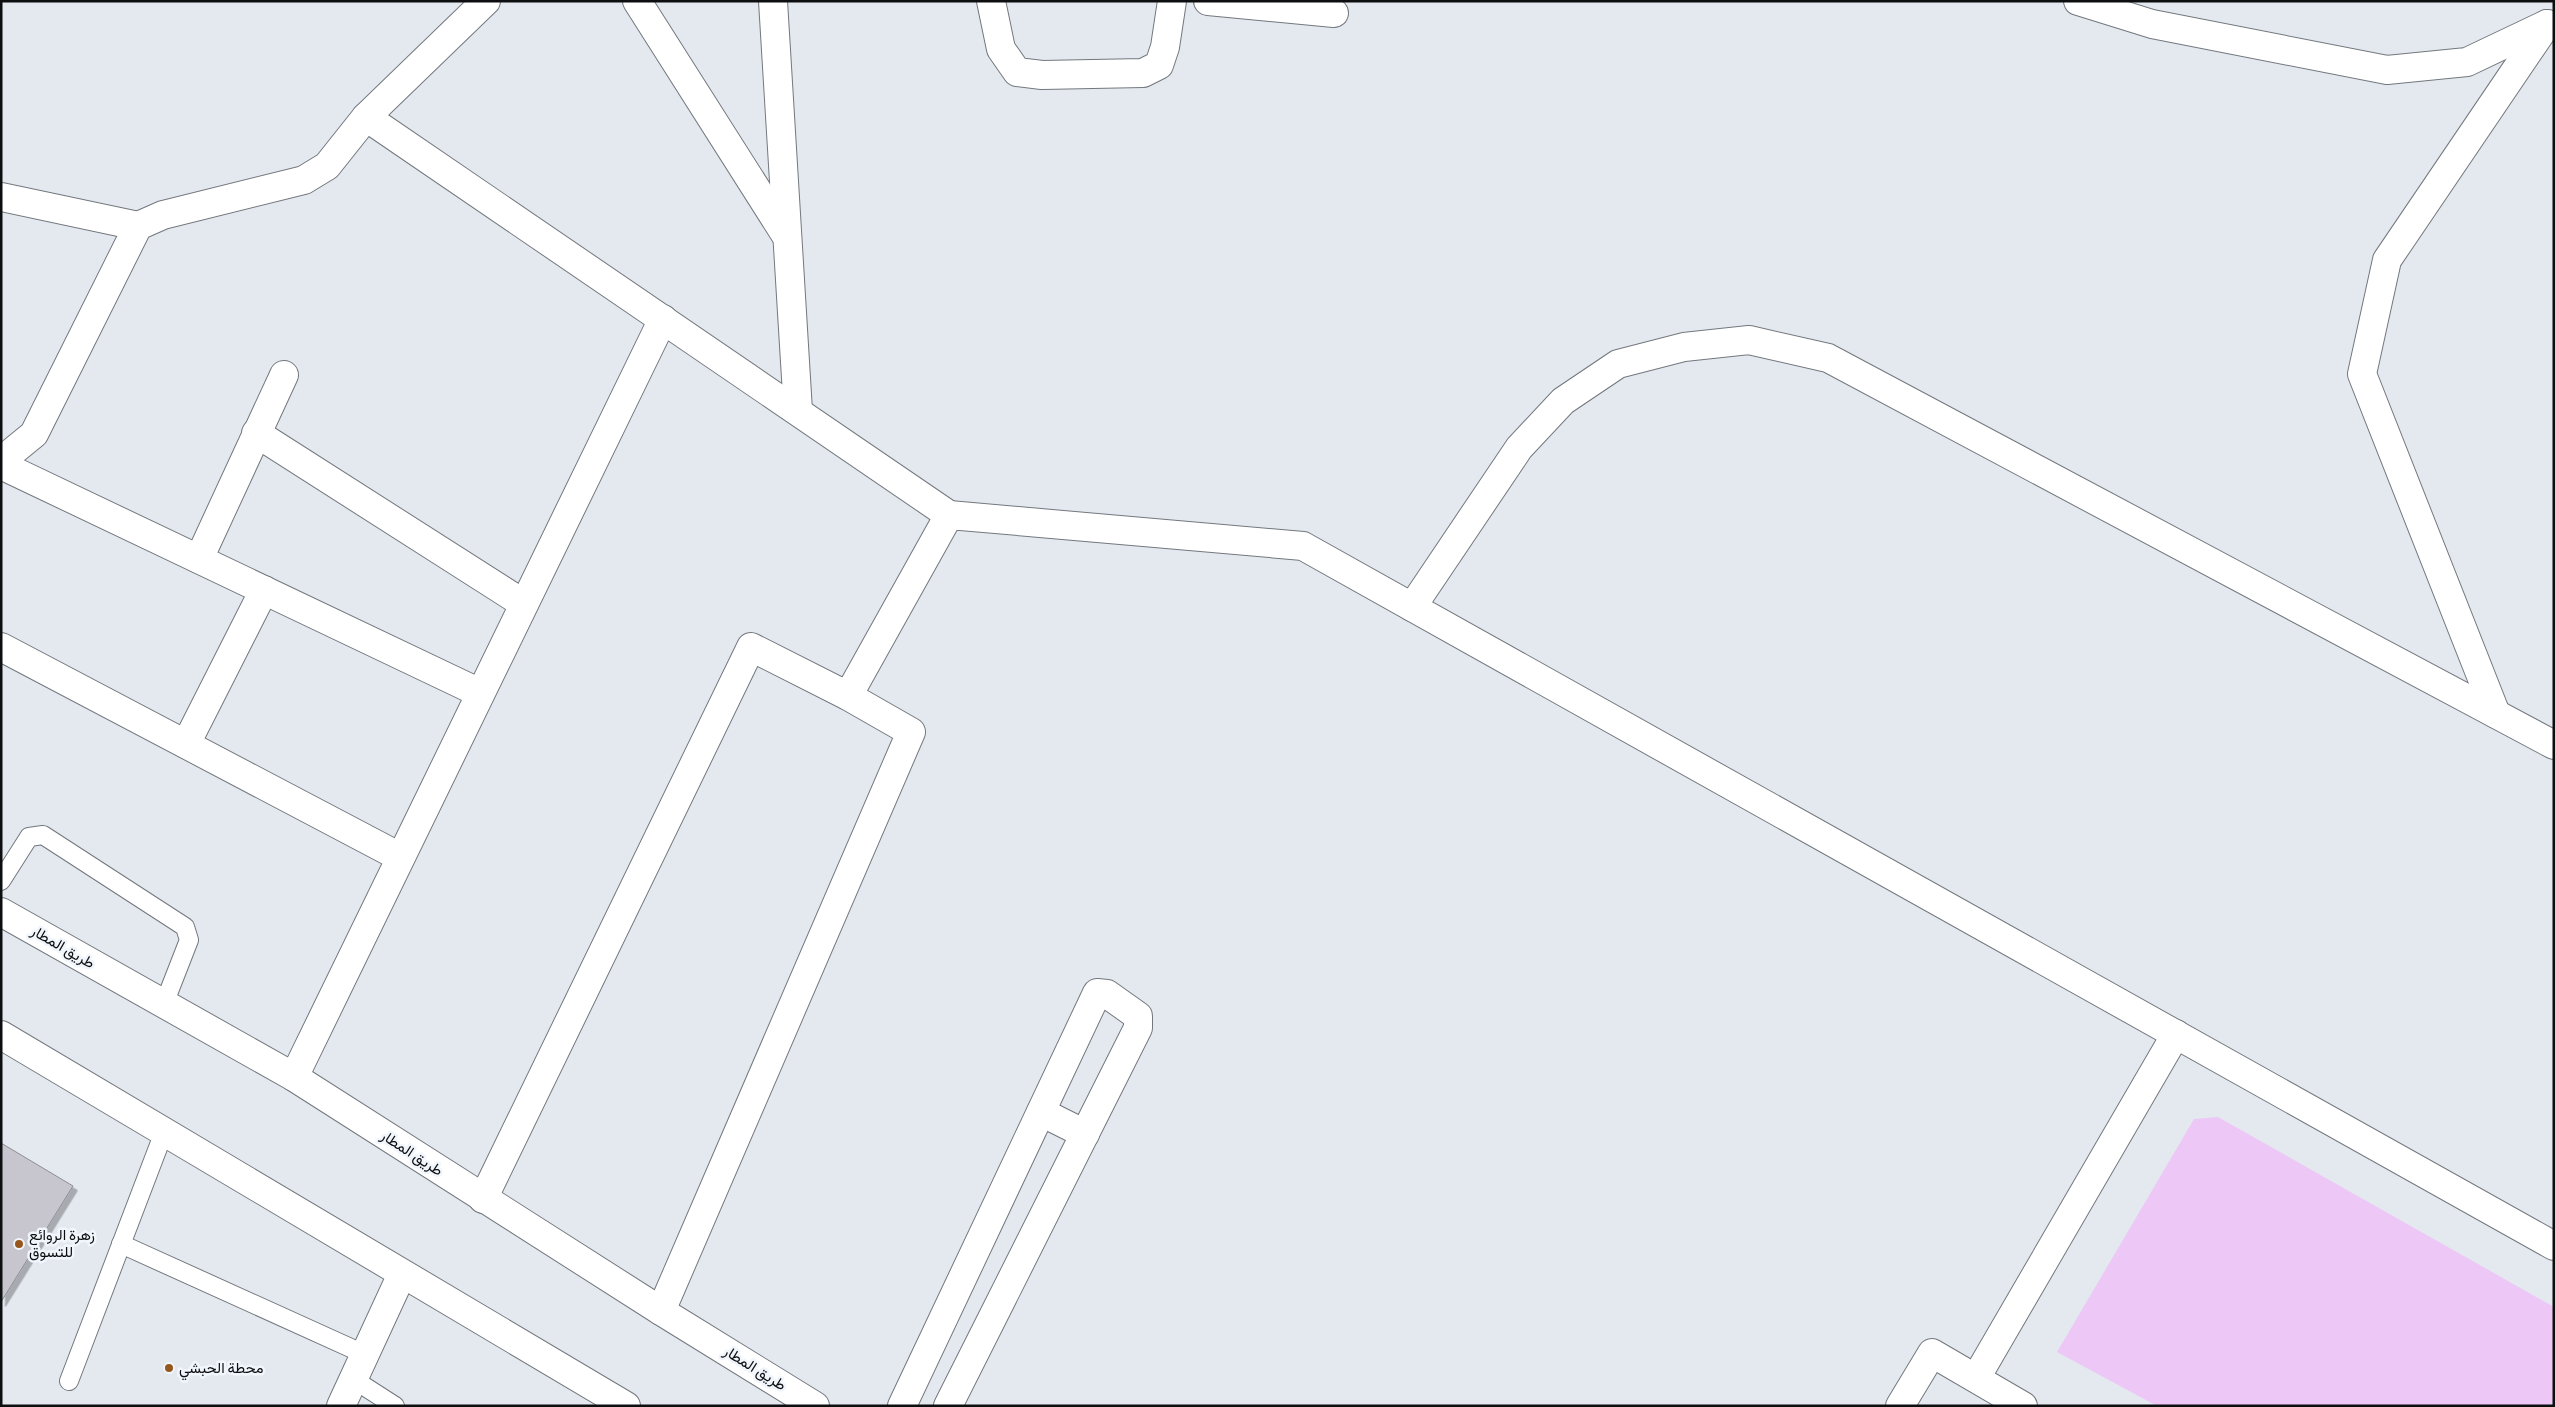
<svg xmlns="http://www.w3.org/2000/svg" width="2555" height="1407" viewBox="0 0 2555 1407" font-family="Commissioner,Vazirmatn,sans-serif">
<style>
.green{fill:#edc7f6}
.building{fill:#c7c6ce;stroke:#8d8d94;filter:url(#shadow)}
.lines{fill:none;stroke-linecap:round;stroke-linejoin:round}
.lane-casing{stroke:#73787e;stroke-width:20}
.street-casing{stroke:#73787e;stroke-width:30}
.primary-casing{stroke:#73787e;stroke-width:30}
.lane{stroke:#fff;stroke-width:18}
.street{stroke:#fff;stroke-width:28}
.primary{stroke:#fff;stroke-width:28}
.poi-dot{fill:#96571e;stroke:#f1f6fd;stroke-width:2}
.labels{text-anchor:middle;stroke-width:5;stroke-linejoin:round;paint-order:stroke}
.street-label{font-size:15px;fill:#0d0e10;stroke:#f1f6fd}
.poi-label{font-size:15px;fill:#0d0e10;stroke:#f1f6fd;text-anchor:start}
</style>
<defs>
<filter id="shadow"><feDropShadow dx="4.5" dy="4.5" stdDeviation="0" flood-color="#0004"/></filter>
</defs>
<rect width="100%" height="100%" fill="#e4e9f0"/>
<path class="green" d="M2218 1117 2554 1307V1406H2157L2057 1352 2194 1119Z"/>
<path class="building" d="M1 1143 73 1186 1 1302Z"/>
<g class="lines">
<defs>
<g id="lane">
<path d="M1 881 29 837 43 835 185 927 189 940 164 1004"/>
<path d="M121 1244 364 1354"/>
<path d="M353 1379 395 1406"/>
<path d="M69 1381 164 1132"/>
</g>
<g id="street">
<path d="M637 1 785 234"/>
<path d="M773 1 798 411"/>
<path d="M991 1 1001 49 1017 72 1042 75 1143 73 1159 65 1165 47 1172 1"/>
<path d="M1208 1 1334 13"/>
<path d="M2078 1 2152 24 2387 70 2467 62 2547 24"/>
<path d="M366 117 949 515"/>
<path d="M1 197 138 226"/>
<path d="M256 433 524 604"/>
<path d="M1 461 34 434 138 226 163 215 304 180 327 166 366 117 486 1"/>
<path d="M1 465 480 693"/>
<path d="M199 559 284 375"/>
<path d="M1412 607 1519 448 1563 401 1618 364 1684 347 1749 340 1828 358 2554 745"/>
<path d="M1 647 400 857"/>
<path d="M848 696 949 515 1303 546 2554 1246"/>
<path d="M2496 714 2362 374 2387 260 2547 24"/>
<path d="M186 744 264 590"/>
<path d="M294 1077 663 319"/>
<path d="M1041 1112 1085 1134"/>
<path d="M483 1199 751 647 848 696 911 732 661 1311"/>
<path d="M1976 1378 2176 1034"/>
<path d="M341 1406 402 1274"/>
<path d="M902 1406 1097 993 1107 994 1138 1016V1028L948 1406"/>
<path d="M1900 1406 1932 1353 2023 1406"/>
</g>
<g id="primary">
<path d="M1 912 294 1077 661 1311 815 1406"/>
<path d="M1 1035 626 1406"/>
</g>
</defs>
<use href="#lane" class="lane-casing"/>
<use href="#street" class="street-casing"/>
<use href="#primary" class="primary-casing"/>
<use href="#lane" class="lane"/>
<use href="#street" class="street"/>
<use href="#primary" class="primary"/>
</g>
<g class="poi-dot">
<circle cx="19" cy="1244" r="5"/>
<circle cx="169" cy="1368" r="5"/>
</g>
<g class="labels">
<g class="street-label">
<text transform="translate(63 947) rotate(30)" y="5">طريق المطار</text>
<text transform="translate(412 1153) rotate(33)" y="5">طريق المطار</text>
<text transform="translate(755 1368) rotate(32)" y="5">طريق المطار</text>
</g>
<g class="poi-label">
<text x="29" y="1240">زهرة الروائع<tspan x="29" dy="17">للتسوق</tspan></text>
<text x="179" y="1373">محطة الحبشي</text>
</g>
</g>
<rect width="2555" height="1407" fill="none" stroke="#0d0e10" stroke-width="5"/>
</svg>
